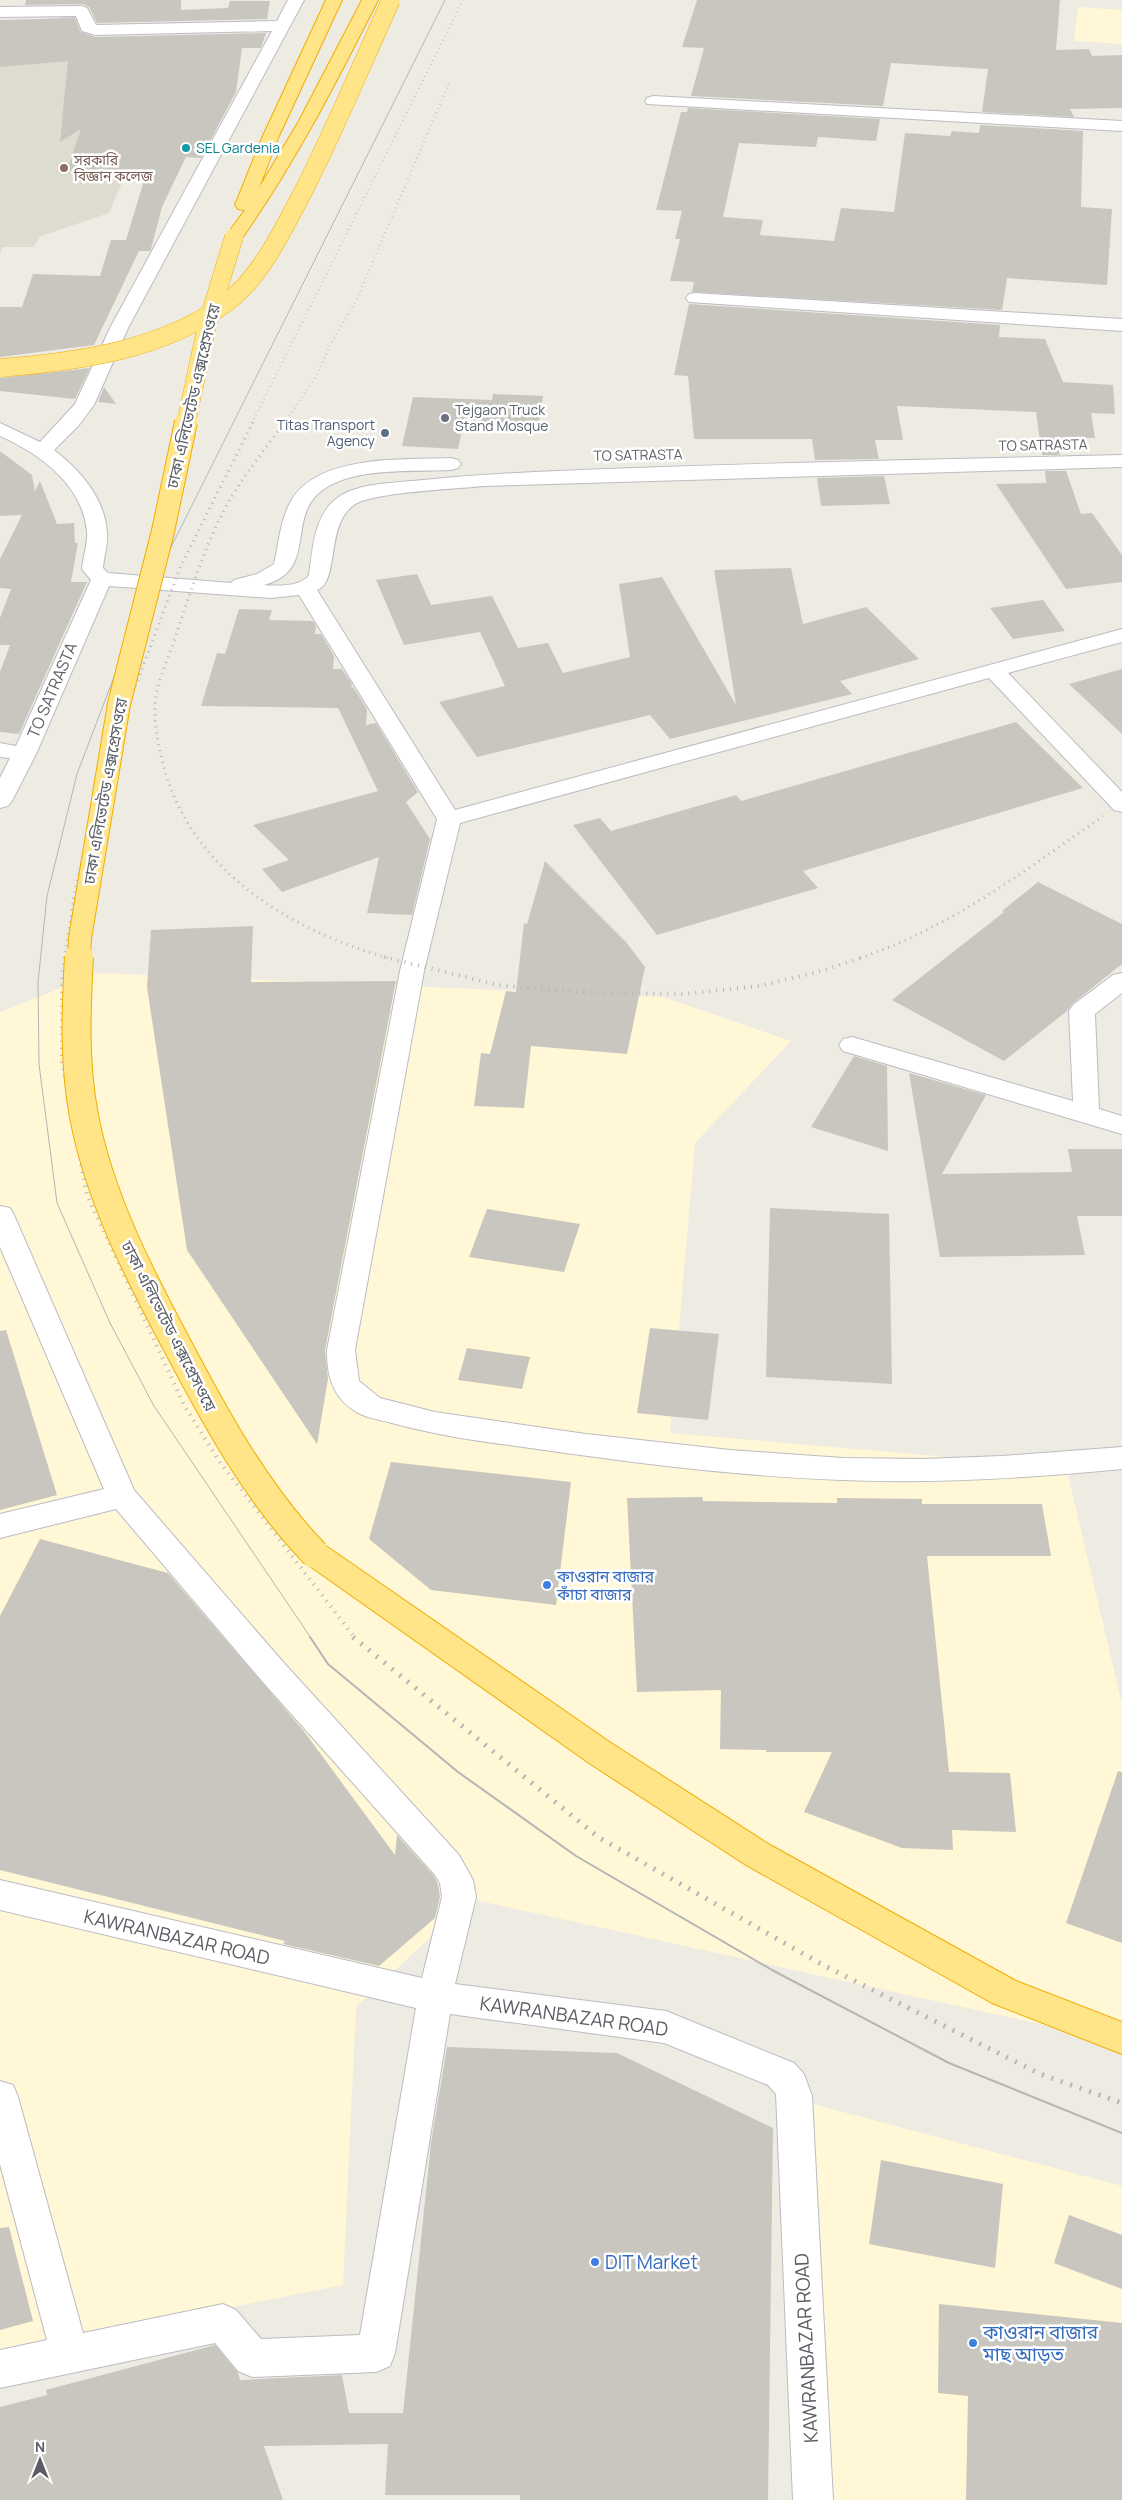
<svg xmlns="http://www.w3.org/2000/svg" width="1122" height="2500" viewBox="0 0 1122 2500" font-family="Manrope,'Noto Sans Bengali',sans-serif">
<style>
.commercial{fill:#fff7d6}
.education{fill:#dedbd1}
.building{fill:#c9c6bf}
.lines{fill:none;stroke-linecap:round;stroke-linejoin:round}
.minor-casing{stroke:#babcc2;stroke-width:2}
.highway-casing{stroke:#f0ad00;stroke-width:2}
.minor{fill:#fff;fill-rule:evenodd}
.highway{fill:#ffe588;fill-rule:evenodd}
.tram-far1{stroke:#b4b5b5;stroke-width:1}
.tram{stroke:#b4b5b5;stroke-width:2}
.rail-far3{stroke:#b4b5b5;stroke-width:2.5;stroke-dasharray:0.5 4;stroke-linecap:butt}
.rail-far2{stroke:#b4b5b5;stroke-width:3;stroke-dasharray:1 5;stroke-linecap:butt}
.rail-far1{stroke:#b4b5b5;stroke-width:4;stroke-dasharray:1 6;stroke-linecap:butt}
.rail{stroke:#b4b5b5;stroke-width:5;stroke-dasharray:2 8;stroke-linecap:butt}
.highway-bridge-far2-casing{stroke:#f0ad00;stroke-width:19;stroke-linecap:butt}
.highway-bridge-far1-casing{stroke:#f0ad00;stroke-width:24;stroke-linecap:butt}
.highway-bridge-casing{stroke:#f0ad00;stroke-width:30;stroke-linecap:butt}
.highway-bridge-far2{stroke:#ffe588;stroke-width:18}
.highway-bridge-far1{stroke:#ffe588;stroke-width:22}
.highway-bridge{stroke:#ffe588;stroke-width:28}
.culture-dot{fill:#0f9aa8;stroke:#fff;stroke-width:2}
.education-dot{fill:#8d6e63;stroke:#fff;stroke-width:2}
.worship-dot{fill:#6b7280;stroke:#fff;stroke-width:2}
.service-dot{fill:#5c6f8a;stroke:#fff;stroke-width:2}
.shop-dot{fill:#3f7fe0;stroke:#fff;stroke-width:2}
.labels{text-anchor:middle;stroke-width:5;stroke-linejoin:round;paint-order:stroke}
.far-culture-label{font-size:14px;fill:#0d838f;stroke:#fff;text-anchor:start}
.far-education-label{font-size:14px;fill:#785e54;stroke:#fff;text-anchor:start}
.far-worship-label{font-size:14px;fill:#5b616d;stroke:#fff;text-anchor:start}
.far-service-label{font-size:14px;fill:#4e5e75;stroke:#fff;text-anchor:end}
.far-street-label{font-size:14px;fill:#5b5e64;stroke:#fff}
.street-label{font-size:16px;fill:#5b5e64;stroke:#fff}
.shop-label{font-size:16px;fill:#366cbe;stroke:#fff;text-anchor:start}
.near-street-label{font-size:19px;fill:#5b5e64;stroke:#fff}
.near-shop-label{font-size:19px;fill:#366cbe;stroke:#fff;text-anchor:start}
</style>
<rect width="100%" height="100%" fill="#eeece2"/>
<g class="commercial">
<path d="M1078 7 1122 10V44L1074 41Z"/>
<path d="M100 973 663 997 791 1041 695 1143 670 1433 1066 1467 1122 1704V2042L471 1899 356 2007 343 2285 0 2353V1012Z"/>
<path d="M813 2104 1122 2186V2500H832Z"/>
</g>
<path class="education" d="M77 16 97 43 147 124 109 213 41 236 33 247H3L0 254V23Z"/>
<g class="building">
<path d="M26 0H181V10L228 8 230 1H270L267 19 97 23 89 7 83 4 25 5Z"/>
<path d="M697 0H1060L1056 50 1089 49 1092 56 1122 55V108L1070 109 1074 117 982 112 988 69 891 63 883 106 691 96 704 48 682 47Z"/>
<path d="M75 18 80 32 95 37 266 33 261 48H242L236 92 201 158 186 157 162 207 151 249 150 251H139L94 345 0 357V307H22L33 274 100 276 111 240H126L147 171 67 170 81 129 60 142 68 61 0 67V20Z"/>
<path d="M688 108 880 119 876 141 818 137 816 147 739 143 723 217 763 220 760 235 834 241 841 208 894 212 905 133 950 136 952 131 979 133 980 125 1083 131 1081 207 1112 209 1107 285 1007 278 1002 310 692 292 694 282 670 281 680 239H675L682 211 656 210 681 112H687Z"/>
<path d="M689 304 1000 325 999 337 1045 339 1063 382 1113 385 1115 414 1091 413 1095 438 1054 437 1060 455H1042L1036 412 897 406 903 440H875L879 459 815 460 812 439H694L688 376 674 375Z"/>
<path d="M90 368 75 399 0 391V378Z"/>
<path d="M104 387 116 404 98 402Z"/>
<path d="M493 394 543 396 538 429 463 426 458 449 402 446 413 397 492 400Z"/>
<path d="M0 451 32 475 35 491 40 481 57 524 74 523 75 543H78L71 582H87L19 734 0 732V672L10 645H0V618L11 589 0 588V559L22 515 0 516Z"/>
<path d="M1045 471H1066L1081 514 1092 513 1122 555V582L1066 589 996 484 1046 483Z"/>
<path d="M884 476 890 504 821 506 817 478Z"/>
<path d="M791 568 803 624 866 607 919 659 840 681 852 694 670 739 650 715 477 757 439 702 505 686 480 632 404 645 376 580 417 574 431 605 492 596 518 648 548 643 563 673 630 657 619 584 662 577 736 705 714 570Z"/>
<path d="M1043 600 1065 631 1013 639 990 608Z"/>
<path d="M239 609 272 610 269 620 313 621 316 626 315 634H321L334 656 333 669H342L352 684 351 687 354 688 367 709 366 725 376 723 418 792 406 802 430 839 412 915 367 913 379 857 282 892 262 869 289 860 253 825 378 791 338 708 201 706 217 653 225 654Z"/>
<path d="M1122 669V734L1069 684Z"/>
<path d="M1016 722 1083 788 803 871 818 888 657 935 573 825 600 818 611 831 736 795 741 801Z"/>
<path d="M545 861 626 942 645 967 627 1054 531 1046 524 1108 474 1106 481 1053 490 1054 506 991 516 992 524 923 527 924Z"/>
<path d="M1038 882 1122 924V964L1072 1004 1067 1011 1043 1030 1004 1061 892 1000 1004 912 1002 911Z"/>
<path d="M253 926 251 982 396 981 325 1350 328 1379 317 1444 187 1250 147 987 151 930Z"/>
<path d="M854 1056 887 1066 888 1151 811 1127Z"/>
<path d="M909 1073 986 1095 942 1174 1072 1172 1068 1149H1122V1216H1077L1085 1255 940 1257Z"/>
<path d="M770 1208 889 1214 892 1384 766 1377Z"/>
<path d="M487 1209 580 1224 564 1272 469 1257Z"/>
<path d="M650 1328 719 1334 708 1420 637 1413Z"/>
<path d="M6 1330 57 1495 0 1510V1331Z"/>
<path d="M467 1348 530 1357 522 1389 458 1380Z"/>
<path d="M391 1462 571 1482 556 1605 431 1590 369 1539Z"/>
<path d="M702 1497 703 1501 837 1503V1498L922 1499V1504H1042L1051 1556H927L949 1772 1010 1773 1016 1832 952 1830 953 1850 902 1848 804 1812 832 1752H766V1750L720 1749 721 1690 637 1692 627 1498Z"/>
<path d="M40 1539 168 1573 303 1730 395 1855 397 1835 434 1876 438 1884 440 1897 435 1918 379 1966 283 1944 285 1941 0 1870V1616Z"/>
<path d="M1118 1771 1122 1772V1943L1066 1923Z"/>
<path d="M447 2047 617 2053 773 2128 768 2500H520V2495H385L388 2444 264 2446 283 2500H0V2407L47 2395 46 2390 215 2345 238 2373 240 2380 342 2375 349 2413H403L431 2143Z"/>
<path d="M881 2160 1003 2184 995 2268 869 2244Z"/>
<path d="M1069 2215 1122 2235V2289L1054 2263Z"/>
<path d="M9 2227 33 2321 0 2330V2228Z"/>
<path d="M939 2304 1122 2323V2500H966L968 2396 938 2393Z"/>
</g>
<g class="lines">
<defs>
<g id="minor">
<path d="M288 0H304L128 328 94 405 79 425 54 450C80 470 105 498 107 533 108 545 104 556 103 568L108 573 231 583 234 580 257 574 274 564C279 543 280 520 291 501 318 454 404 460 451 458L458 460 461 464 458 468 451 470C414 472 356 467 324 489 284 516 320 570 264 585 277 586 301 587 309 575 313 547 314 513 340 496 359 484 390 483 412 481 453 477 494 474 535 472 730 463 926 460 1122 455V467L483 486C457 489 372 492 354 505 325 525 340 582 317 590L455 810 1122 629V642L1008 673 1122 792V812L1114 810 989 678 460 823 424 971 355 1350 359 1381 380 1398 435 1412 586 1434 730 1450 843 1458 923 1459 1002 1456 1122 1447V1469C1029 1478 936 1484 842 1480 730 1476 620 1461 509 1445 468 1440 428 1433 388 1422 376 1419 362 1417 352 1409 331 1394 327 1374 327 1350L400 971 437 819 299 595 271 598 109 586 36 754 12 801 8 806 0 808V778L10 758 0 757V743L16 746 91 580 82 569C83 557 88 544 87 531 82 484 40 454 0 436V423L40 442 75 404 110 328 272 31 95 35 82 31 76 16 0 17V7L82 6 87 8 96 25 277 21Z"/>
<path d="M653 96 1122 121V131L647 104 645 101 647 98Z"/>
<path d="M695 293 1122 319V331L689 302 686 298 689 294Z"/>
<path d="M1122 973V993L1095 1014 1099 1109 1122 1116V1134L843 1051 839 1045 843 1039 852 1037 1073 1101 1069 1011 1073 1005 1113 975Z"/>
<path d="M0 1206 10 1208 14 1215 134 1490 284 1663 459 1855 473 1880 476 1897 455 1984 666 2011 794 2063 804 2074 812 2096 833 2500H793L776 2094 768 2085 664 2043 450 2014 395 2353 390 2366 376 2372 252 2377 238 2371 215 2343 0 2388V2350L47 2340 0 2164V2081L13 2085 18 2097 83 2333 223 2304 236 2310 261 2339 360 2335 416 2008 0 1910V1880L422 1978 442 1897 440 1883 435 1875 262 1681 116 1509 0 1538V1514L104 1489 0 1247Z"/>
</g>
<g id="highway">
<path d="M326 0H342L278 138 259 188 299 121 362 0H378C336 83 294 165 240 241H228L225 237 245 210 238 209 235 205 262 138Z"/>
<path d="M315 1542 326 1546 611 1743 770 1845 1016 1981 1122 2022V2054L992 2003 746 1865 589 1763 304 1562 300 1554 304 1546Z"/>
</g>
</defs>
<use href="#minor" class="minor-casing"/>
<use href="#highway" class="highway-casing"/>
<use href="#minor" class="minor"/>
<use href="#highway" class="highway"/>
<path class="tram-far1" d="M311 1638 154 1406 110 1323 57 1203 39 1064 38 982 47 896 77 774 112 682 161 567 445 0"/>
<path class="tram" d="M310 1637 328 1664 458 1772 576 1856 772 1970 949 2063 1122 2133"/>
<g class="rail-far3">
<path d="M252 423 463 0"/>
<path d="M284 423 316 377 331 343 356 301 450 81"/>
</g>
<g class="rail-far2">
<path d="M285 422C267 446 248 470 232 496 207 538 192 588 176 635 170 655 159 676 156 696 153 717 157 739 162 760 188 869 287 929 388 958"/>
<path d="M65 958 74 895 102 775 180 568 253 422"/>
<path d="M860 958C950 928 1026 870 1103 816"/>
</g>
<g class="rail-far1">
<path d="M65 957 62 976V1062L87 1195 184 1405 219 1461 355 1638"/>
<path d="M384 957 498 985 578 992 684 994 760 986 825 970 863 957"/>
</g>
<path class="rail" d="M353 1637 598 1837 823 1965 1040 2074 1122 2103"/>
<defs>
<g id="highway-bridge-far2">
<path d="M0 368C75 362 164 350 226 303 262 276 282 231 303 192 335 129 362 64 391 0"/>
<path d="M186 423 207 325 234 237"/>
</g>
<path id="highway-bridge-far1" d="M79 958 80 938 119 704 163 531 186 422"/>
<path id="highway-bridge" d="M79 957C76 1010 74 1064 84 1116 99 1196 138 1272 176 1343 215 1417 256 1493 315 1554"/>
</defs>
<use href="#highway-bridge-far2" class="highway-bridge-far2-casing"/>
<use href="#highway-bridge-far1" class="highway-bridge-far1-casing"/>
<use href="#highway-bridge" class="highway-bridge-casing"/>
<use href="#highway-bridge-far2" class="highway-bridge-far2"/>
<use href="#highway-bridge-far1" class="highway-bridge-far1"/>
<use href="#highway-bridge" class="highway-bridge"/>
</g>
<circle class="culture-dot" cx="186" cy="148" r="5"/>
<circle class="education-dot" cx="64" cy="168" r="5"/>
<circle class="worship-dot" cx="445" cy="418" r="5"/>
<circle class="service-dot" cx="385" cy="433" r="5"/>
<g class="shop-dot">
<circle cx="547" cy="1585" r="5"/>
<circle cx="595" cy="2262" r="5"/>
<circle cx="973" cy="2343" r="5"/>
</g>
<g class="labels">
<g class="far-culture-label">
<text x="196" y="153">SEL Gardenia</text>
</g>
<g class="far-education-label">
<text x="74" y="165">সরকারি<tspan x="74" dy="16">বিজ্ঞান কলেজ</tspan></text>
</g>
<g class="far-worship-label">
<text x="455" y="415">Tejgaon Truck<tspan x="455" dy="16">Stand Mosque</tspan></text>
</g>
<g class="far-service-label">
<text x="375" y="430">Titas Transport<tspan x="375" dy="16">Agency</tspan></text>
</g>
<g class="far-street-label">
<text transform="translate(1043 445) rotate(-1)" y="5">TO SATRASTA</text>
<text transform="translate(638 455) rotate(-1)" y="5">TO SATRASTA</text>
</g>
<g class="street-label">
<text transform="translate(193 396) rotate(-77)" y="6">ঢাকা এলিভেটেড এক্সপ্রেসওয়ে</text>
<text transform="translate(52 690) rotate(-67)" y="6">TO SATRASTA</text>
<text transform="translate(105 791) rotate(-80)" y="6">ঢাকা এলিভেটেড এক্সপ্রেসওয়ে</text>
<text transform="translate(169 1326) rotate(63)" y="6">ঢাকা এলিভেটেড এক্সপ্রেসওয়ে</text>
</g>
<g class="shop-label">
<text x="557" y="1582">কাওরান বাজার<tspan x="557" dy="18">কাঁচা বাজার</tspan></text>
</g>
<g class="near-street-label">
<text transform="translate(177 1937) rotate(13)" y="7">KAWRANBAZAR ROAD</text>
<text transform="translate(574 2016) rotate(8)" y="7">KAWRANBAZAR ROAD</text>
<text transform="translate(806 2348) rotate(-93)" y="7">KAWRANBAZAR ROAD</text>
</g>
<g class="near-shop-label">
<text x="605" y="2269">DIT Market</text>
<text x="983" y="2339">কাওরান বাজার<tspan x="983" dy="22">মাছ আড়ত</tspan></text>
</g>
</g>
<g transform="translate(40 2460)" stroke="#ffffff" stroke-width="4" paint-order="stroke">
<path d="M0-4L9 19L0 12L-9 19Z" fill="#5b5e64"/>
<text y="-8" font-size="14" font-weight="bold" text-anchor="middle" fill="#5b5e64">N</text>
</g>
</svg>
